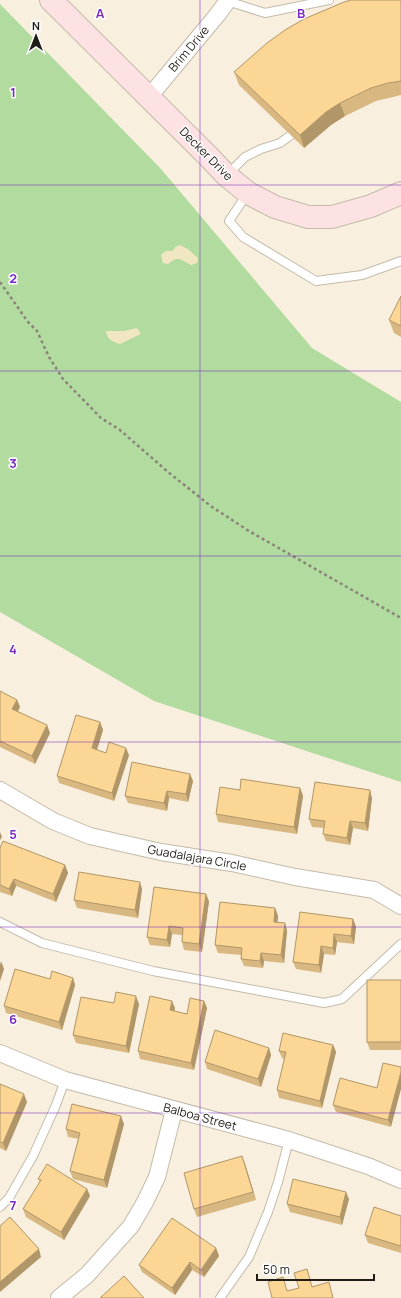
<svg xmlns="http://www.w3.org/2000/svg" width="401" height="1298" viewBox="0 0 401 1298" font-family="Manrope,sans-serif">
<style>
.green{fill:#b1db9f}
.sand{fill:#f0e6c1}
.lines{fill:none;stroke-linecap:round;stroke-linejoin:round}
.lane-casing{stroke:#c4bbab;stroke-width:10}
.street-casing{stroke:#c4bbab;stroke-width:18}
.secondary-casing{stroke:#c4bbab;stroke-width:24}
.path{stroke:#8b8579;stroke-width:2.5;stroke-dasharray:3 3;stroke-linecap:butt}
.lane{stroke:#fff;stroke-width:8}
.street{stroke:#fff;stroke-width:16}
.secondary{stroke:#fce2e2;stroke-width:22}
.wall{fill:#d8b880}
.shaded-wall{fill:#b09668}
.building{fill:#fbd695;stroke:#b09668}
.grid{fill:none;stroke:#7b2cbf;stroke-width:1;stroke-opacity:0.55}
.labels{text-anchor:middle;stroke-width:3;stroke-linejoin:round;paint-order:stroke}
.street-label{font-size:12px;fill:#201d17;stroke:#fff}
.grid-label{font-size:13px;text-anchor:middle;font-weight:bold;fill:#7b2cbf;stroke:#fff;stroke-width:3;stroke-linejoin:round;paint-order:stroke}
</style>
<rect width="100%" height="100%" fill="#f8efde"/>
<path class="green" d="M0 4 161 169 312 348 401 402V782L154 701 0 612Z"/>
<g class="sand">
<path d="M180 245 188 249 198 258 197 263 191 265 180 259H175L168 264 163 263 161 255 166 251H173L175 247Z"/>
<path d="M137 328 141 334 120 344C112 342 107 339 106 331H124Z"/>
</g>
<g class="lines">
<defs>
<g id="lane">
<path d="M227 1 265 13 329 0"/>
<path d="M227 175 245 157 261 149 280 143 291 135"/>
<path d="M247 194 229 221 243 237 316 281 362 275 401 261"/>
<path d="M0 922 42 943 153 971 324 1003 342 999 401 944"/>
<path d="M0 1207 9 1198 33 1156 56 1105 65 1080"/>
<path d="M220 1298 249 1257 268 1212 278 1182 289 1140"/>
</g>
<g id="street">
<path d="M149 97 218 14 228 0"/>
<path d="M0 790 53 821 90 836 161 852 232 863 295 877 374 890 401 906"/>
<path d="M0 1053 65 1080 289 1140 368 1166 401 1180"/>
<path d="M59 1298 87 1275 131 1226 145 1202 157 1177 174 1110"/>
</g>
<path id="secondary" d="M51 0 209 157 226 175 248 193 275 207 308 217H332L371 206 401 193"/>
</defs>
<use href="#lane" class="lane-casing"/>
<use href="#street" class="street-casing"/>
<use href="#secondary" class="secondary-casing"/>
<path class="path" d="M0 282 28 322 37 331 49 357 63 379 101 418 120 430 168 472 212 507 249 531 401 618"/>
<use href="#lane" class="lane"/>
<use href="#street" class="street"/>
<use href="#secondary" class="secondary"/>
</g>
<g class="wall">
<path d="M401 0V95L393 97 376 101 345 116 331 125 304 148 239 85 234 72Z"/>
<path d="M401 296V337L394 333 389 320Z"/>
<path d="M0 691 17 700 20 707 18 711 50 733 35 764 0 747Z"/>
<path d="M100 722 103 730 97 750 106 753 129 755 114 801 59 783 57 776Z"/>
<path d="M190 774 193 781 188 802 169 798 167 811 128 803 125 796Z"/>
<path d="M300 788 303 796 297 834 218 822 216 814 240 790Z"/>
<path d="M372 798 368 831 353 828 350 845 326 841 323 834 324 828 312 827 309 819Z"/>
<path d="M0 848 65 865 68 873 56 902 16 886 12 896 0 892Z"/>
<path d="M142 889 138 918 77 908 74 900Z"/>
<path d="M209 901 202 952 184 950 182 942V935L172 934 170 947 150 945 147 937Z"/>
<path d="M275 908 278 916 277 922 285 923 287 931 284 963 264 961 263 968 244 966 241 959 242 955 218 953 215 945Z"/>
<path d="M353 919 356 927 354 944 337 942 335 955 324 954 321 973 296 969 293 962Z"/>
<path d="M73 978 75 985 62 1030 6 1013 4 1006Z"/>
<path d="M401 980V1050H370L367 1042Z"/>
<path d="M204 1001 207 1008 194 1070 140 1059 138 1051 175 1008 174 1011 187 1014Z"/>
<path d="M114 1003 139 1004 129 1053 76 1043 73 1035Z"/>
<path d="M333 1045 336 1052 322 1108 279 1098 277 1090 284 1059 282 1058 279 1051Z"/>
<path d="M269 1048 271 1055 261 1087 207 1069 205 1062Z"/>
<path d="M0 1084 27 1102 6 1151 0 1148Z"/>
<path d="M377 1088 391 1127 336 1112 333 1105Z"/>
<path d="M124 1124 107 1188 73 1179 70 1171 79 1139 68 1137 66 1129Z"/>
<path d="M245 1164 256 1200 197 1217 194 1209Z"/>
<path d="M38 1179 87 1189 90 1196 64 1240 26 1217 23 1209 40 1182Z"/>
<path d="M349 1199 342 1225 290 1212 287 1204Z"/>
<path d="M401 1216V1253L368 1243 365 1235Z"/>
<path d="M216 1248 219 1256 204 1277 192 1270 175 1295 142 1272 139 1265Z"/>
</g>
<g class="shaded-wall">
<path d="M340 103 345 116 331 125 304 148 300 135 326 112Z"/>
<path d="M17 700 20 707 15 716 12 709Z"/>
<path d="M100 722 103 730 95 756 92 748Z"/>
<path d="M47 725 50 733 35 764 32 756Z"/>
<path d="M126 748 129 755 114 801 112 793Z"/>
<path d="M190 774 193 781 188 802 186 794Z"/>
<path d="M300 788 303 796 297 834 294 827Z"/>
<path d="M370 790 372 798 368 831 365 823Z"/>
<path d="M167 791 169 798 167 811 164 803Z"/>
<path d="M350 821 353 828 350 845 347 838Z"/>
<path d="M0 832 2 837 0 840Z"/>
<path d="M65 865 68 873 56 902 53 894Z"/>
<path d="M14 879 16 886 12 896 9 889Z"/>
<path d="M140 882 142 889 138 918 135 910Z"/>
<path d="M206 894 209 901 202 952 199 944Z"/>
<path d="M275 908 278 916 277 930 274 922Z"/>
<path d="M353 919 356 927 354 944 351 936Z"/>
<path d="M285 923 287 931 284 963 281 955Z"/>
<path d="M169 926 172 934 170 947 167 940Z"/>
<path d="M334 934 337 942 335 955 333 948Z"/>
<path d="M321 946 324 954 321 973 319 965Z"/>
<path d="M261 953 264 961 263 968 260 961Z"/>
<path d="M1 961 4 969 0 981V965Z"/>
<path d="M73 978 75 985 62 1030 59 1022Z"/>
<path d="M136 996 139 1004 129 1053 126 1046Z"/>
<path d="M172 1001 175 1008 173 1018 170 1010Z"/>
<path d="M204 1001 207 1008 194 1070 191 1063Z"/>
<path d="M333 1045 336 1052 322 1108 320 1101Z"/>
<path d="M269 1048 271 1055 261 1087 258 1079Z"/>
<path d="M401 1072V1089L391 1127 388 1120Z"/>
<path d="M24 1094 27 1102 6 1151 3 1143Z"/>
<path d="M121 1116 124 1124 107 1188 104 1180Z"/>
<path d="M242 1156 245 1164 256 1200 253 1192Z"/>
<path d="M87 1189 90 1196 64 1240 61 1232Z"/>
<path d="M346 1192 349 1199 342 1225 340 1217Z"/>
<path d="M216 1248 219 1256 204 1277 201 1270Z"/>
<path d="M39 1249 41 1257 0 1292V1282Z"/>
<path d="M190 1262 192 1270 175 1295 172 1288Z"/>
</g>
<g class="building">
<path d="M351 0H401V81L388 83 371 88 340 103 326 112 300 135 234 72 267 43 285 30 304 19 344 2Z"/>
<path d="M401 296V326L389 320Z"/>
<path d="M0 691 17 700 12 709 47 725 32 756 0 741Z"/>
<path d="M76 715 100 722 92 748 106 753 109 742 126 748 112 793 57 776Z"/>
<path d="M132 762 190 774 186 794 167 791 164 803 125 796Z"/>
<path d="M241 779 300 788 294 827 216 814 220 787 240 790Z"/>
<path d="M315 782 370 790 365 823 350 821 347 838 323 834 325 821 309 819Z"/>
<path d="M3 841 65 865 53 894 14 879 9 889 0 885V848Z"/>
<path d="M79 872 140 882 135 910 74 900Z"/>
<path d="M154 887 206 894 199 944 182 942 183 928 169 926 167 940 147 937Z"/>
<path d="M220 902 275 908 274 922 285 923 281 955 261 953 260 961 241 959 242 948 215 945Z"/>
<path d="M300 912 353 919 351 936 334 934 333 948 321 946 319 965 293 962Z"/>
<path d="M15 969 50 979 52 971 73 978 59 1022 4 1006Z"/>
<rect x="367" y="980" width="34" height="62"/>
<path d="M116 992 136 996 126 1046 73 1035 81 997 114 1003Z"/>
<path d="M150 996 172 1001 170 1010 187 1014 190 998 204 1001 191 1063 138 1051Z"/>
<path d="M215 1030 269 1048 258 1079 205 1062Z"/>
<path d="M283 1033 333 1045 320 1101 277 1090 286 1052 279 1051Z"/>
<path d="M383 1063 401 1067V1072L388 1120 333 1105 340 1078 377 1088Z"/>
<path d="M0 1084 24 1094 3 1143 0 1142Z"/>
<path d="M72 1104 121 1116 104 1180 70 1171 80 1133 66 1129Z"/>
<path d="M242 1156 253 1192 194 1209 184 1173Z"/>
<path d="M47 1164 87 1189 61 1232 23 1209 41 1180 38 1179Z"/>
<path d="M293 1179 346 1192 340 1217 287 1204Z"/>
<path d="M374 1207 401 1216V1246L365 1235Z"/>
<path d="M10 1217 39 1249 0 1282V1226Z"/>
<path d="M172 1218 216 1248 201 1270 190 1262 172 1288 139 1265Z"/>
<path d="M307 1269 312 1287 329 1282 333 1298H272L268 1282 283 1277 287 1291 299 1288 294 1273Z"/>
<path d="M124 1276 144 1298H100Z"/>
</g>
<path class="grid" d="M200 0V1298M0 185H401M0 371H401M0 556H401M0 742H401M0 927H401M0 1113H401"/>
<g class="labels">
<g class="street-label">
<text transform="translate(189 49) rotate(-50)" y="4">Brim Drive</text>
<text transform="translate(206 154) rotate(45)" y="4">Decker Drive</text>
<text transform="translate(197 858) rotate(10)" y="4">Guadalajara Circle</text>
<text transform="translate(200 1117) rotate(15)" y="4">Balboa Street</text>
</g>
</g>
<g class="grid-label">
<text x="100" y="18">A</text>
<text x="301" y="18">B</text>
<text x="13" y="97">1</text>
<text x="13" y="283">2</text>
<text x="13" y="468">3</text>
<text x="13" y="654">4</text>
<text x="13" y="839">5</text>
<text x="13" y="1024">6</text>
<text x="13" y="1210">7</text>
</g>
<g transform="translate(36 36)" stroke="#ffffff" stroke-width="3" paint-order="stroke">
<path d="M0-3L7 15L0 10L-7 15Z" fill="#201d17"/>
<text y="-6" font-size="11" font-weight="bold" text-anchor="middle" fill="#201d17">N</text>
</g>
<path d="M257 1274v6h117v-6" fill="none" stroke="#201d17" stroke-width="2"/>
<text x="263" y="1274" font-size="12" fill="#201d17" stroke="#ffffff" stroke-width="3" paint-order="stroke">50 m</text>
</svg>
